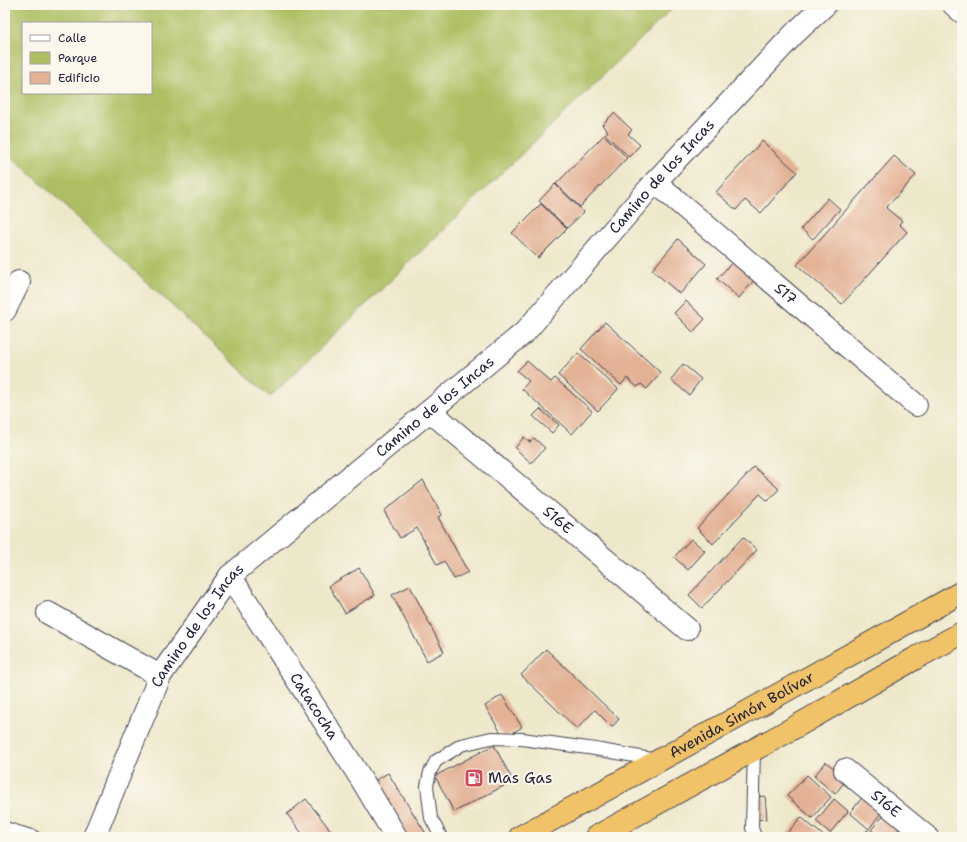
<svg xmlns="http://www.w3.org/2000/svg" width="967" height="842" viewBox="0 0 967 842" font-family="'Shantell Sans',sans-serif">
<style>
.green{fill:#adbf62;stroke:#68704e;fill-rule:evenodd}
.building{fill:#e3b194}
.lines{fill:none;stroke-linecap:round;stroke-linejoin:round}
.lane-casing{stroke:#414051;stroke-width:14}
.street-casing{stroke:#414051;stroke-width:24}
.highway-casing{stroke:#414051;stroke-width:24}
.lane{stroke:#fff;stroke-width:12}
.street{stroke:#fff;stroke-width:22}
.highway{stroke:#f1c369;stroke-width:22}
.labels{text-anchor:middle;stroke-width:4;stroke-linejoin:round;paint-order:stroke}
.street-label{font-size:15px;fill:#22223b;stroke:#fbf7ec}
.poi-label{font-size:15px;fill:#22223b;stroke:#fbf7ec;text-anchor:start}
</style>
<rect width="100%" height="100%" fill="#fbf7ec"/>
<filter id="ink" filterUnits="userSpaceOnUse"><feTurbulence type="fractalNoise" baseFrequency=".025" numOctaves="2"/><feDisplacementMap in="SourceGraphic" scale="8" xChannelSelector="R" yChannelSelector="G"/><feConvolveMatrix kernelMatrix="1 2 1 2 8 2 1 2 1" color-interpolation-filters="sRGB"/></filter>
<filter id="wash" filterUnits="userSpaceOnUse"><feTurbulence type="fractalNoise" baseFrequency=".012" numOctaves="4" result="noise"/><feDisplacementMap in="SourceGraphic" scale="16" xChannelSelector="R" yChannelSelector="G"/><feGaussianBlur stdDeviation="0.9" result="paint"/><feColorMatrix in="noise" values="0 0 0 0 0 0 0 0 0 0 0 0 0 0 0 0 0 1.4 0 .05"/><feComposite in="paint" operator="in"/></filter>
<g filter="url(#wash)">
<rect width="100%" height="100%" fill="#eee8cb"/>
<path class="green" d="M5 5H676L270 397 5 150ZM23 23H151V93H23Z"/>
<g id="blocks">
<g class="building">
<path d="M614 113 632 130 628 134 640 145 629 157 605 134 608 131 602 125Z"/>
<path d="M604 135 627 158 580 207 556 184Z"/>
<path d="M762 141 797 172 761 213 745 200 736 210 716 192Z"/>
<path d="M894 156 916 175 886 208 902 221 899 224 907 232 842 304 797 265Z"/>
<path d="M555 184 584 212 567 228 539 201Z"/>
<path d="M828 198 840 209 813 239 801 229Z"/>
<path d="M541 204 567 229 538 258 512 233Z"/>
<path d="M678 239 706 264 680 294 652 270Z"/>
<path d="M735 259 756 278 739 298 717 279Z"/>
<path d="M686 301 705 319 693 332 674 313Z"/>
<path d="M605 322 661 373 647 389 641 384 637 387 627 378 621 385 581 349Z"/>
<path d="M578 353 618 389 598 411 558 375Z"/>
<path d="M527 361 551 382 555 378 592 411 572 434 522 389 529 381 517 371Z"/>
<path d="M683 364 701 379 689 395 671 380Z"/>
<path d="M540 409 559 425 552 433 533 416Z"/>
<path d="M524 437 530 442 534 438 545 448 531 463 515 448Z"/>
<path d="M754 467 779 489 768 501 760 494 713 544 697 528Z"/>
<path d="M423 480 442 515 438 517 468 572 454 579 444 561 437 565 417 528 400 538 384 511Z"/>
<path d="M743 537 757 550 702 608 689 595Z"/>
<path d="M691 539 705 551 688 570 674 557Z"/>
<path d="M359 568 375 595 345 613 329 586Z"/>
<path d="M410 586 444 652 427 661 392 595Z"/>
<path d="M546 649 619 719 612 727 595 710 577 729 521 675Z"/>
<path d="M502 695 522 727 504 738 485 706Z"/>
<path d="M494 745 513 781 454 812 435 776Z"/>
<path d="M826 762 847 779 835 794 814 776Z"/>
<path d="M388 773 428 837H407L373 782Z"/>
<path d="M807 775 831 797 812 818 787 796Z"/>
<path d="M864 795 883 810 869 829 850 813Z"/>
<path d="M765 796 767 819 757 820 755 797Z"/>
<path d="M306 799 336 837H305L287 814Z"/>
<path d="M834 799 848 811 830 833 816 821Z"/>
<path d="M886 813 902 825 892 837H880L871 830Z"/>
<path d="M801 817 825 837H784Z"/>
<path d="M905 828 916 837H898Z"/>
<path d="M867 830 876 837H860Z"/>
</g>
</g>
</g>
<g filter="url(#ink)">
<use href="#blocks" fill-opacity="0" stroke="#414051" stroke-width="1"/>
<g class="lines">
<defs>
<g id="lane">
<path d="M754 750 752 828 755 837"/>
<path d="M5 828 34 837"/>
<path d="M441 837 431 818 427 786 430 772 436 761 461 745 491 738 522 739 595 749 657 760"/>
</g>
<g id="street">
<path d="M954 5 962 12"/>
<path id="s1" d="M655 182 916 405"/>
<path d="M5 310 19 282"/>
<path id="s2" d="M430 411 687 629"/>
<path id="s3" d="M230 576 362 780 396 837"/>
<path d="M48 613 160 676"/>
<path id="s4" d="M845 770 927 837"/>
<path id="s5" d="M94 837 160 676 230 576 525 332 655 182 794 34 825 5"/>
</g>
<g id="highway">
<path id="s6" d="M520 837 776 696 962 592"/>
<path d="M596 837 797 726 914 659 962 633"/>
</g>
</defs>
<use href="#lane" class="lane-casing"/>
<use href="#street" class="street-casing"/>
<use href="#highway" class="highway-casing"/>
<use href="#lane" class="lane"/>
<use href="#street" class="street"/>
<use href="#highway" class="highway"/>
</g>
</g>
<defs>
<symbol id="fuel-square" viewBox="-11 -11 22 22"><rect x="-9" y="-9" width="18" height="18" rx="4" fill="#d1495b" stroke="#fbf7ec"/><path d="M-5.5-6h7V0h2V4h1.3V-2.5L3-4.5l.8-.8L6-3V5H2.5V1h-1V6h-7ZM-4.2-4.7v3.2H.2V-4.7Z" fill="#fff"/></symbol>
</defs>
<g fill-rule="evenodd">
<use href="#fuel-square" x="463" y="767" width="22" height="22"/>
</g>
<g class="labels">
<g class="street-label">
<text dy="5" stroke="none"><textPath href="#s5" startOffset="886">Camino de los Incas</textPath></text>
<text dy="5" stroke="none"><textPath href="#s1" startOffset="172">S17</textPath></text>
<text dy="5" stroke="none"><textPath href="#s5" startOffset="562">Camino de los Incas</textPath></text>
<text dy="5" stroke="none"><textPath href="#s2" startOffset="168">S16E</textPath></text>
<text dy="5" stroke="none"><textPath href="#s5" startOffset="237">Camino de los Incas</textPath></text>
<text dy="5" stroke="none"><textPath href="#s3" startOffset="155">Catacocha</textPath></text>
<text dy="5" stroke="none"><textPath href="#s6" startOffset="253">Avenida Simón Bolívar</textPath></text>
<text dy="5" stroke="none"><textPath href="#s4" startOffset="53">S16E</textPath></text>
</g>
<g class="poi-label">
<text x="488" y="783">Mas Gas</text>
</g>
</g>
<rect width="967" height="842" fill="none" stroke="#fbf7ec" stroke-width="20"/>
<rect x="22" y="22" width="130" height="72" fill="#fbf7ec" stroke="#a4a2a5"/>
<rect x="30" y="35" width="20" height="6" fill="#ffffff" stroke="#a4a2a5"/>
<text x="58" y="42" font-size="12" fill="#22223b">Calle</text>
<rect x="30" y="52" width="20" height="12" fill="#adbf62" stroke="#a4a2a5"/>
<text x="58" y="62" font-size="12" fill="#22223b">Parque</text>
<rect x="30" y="72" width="20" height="12" fill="#e3b194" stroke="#a4a2a5"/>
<text x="58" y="82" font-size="12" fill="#22223b">Edificio</text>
</svg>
